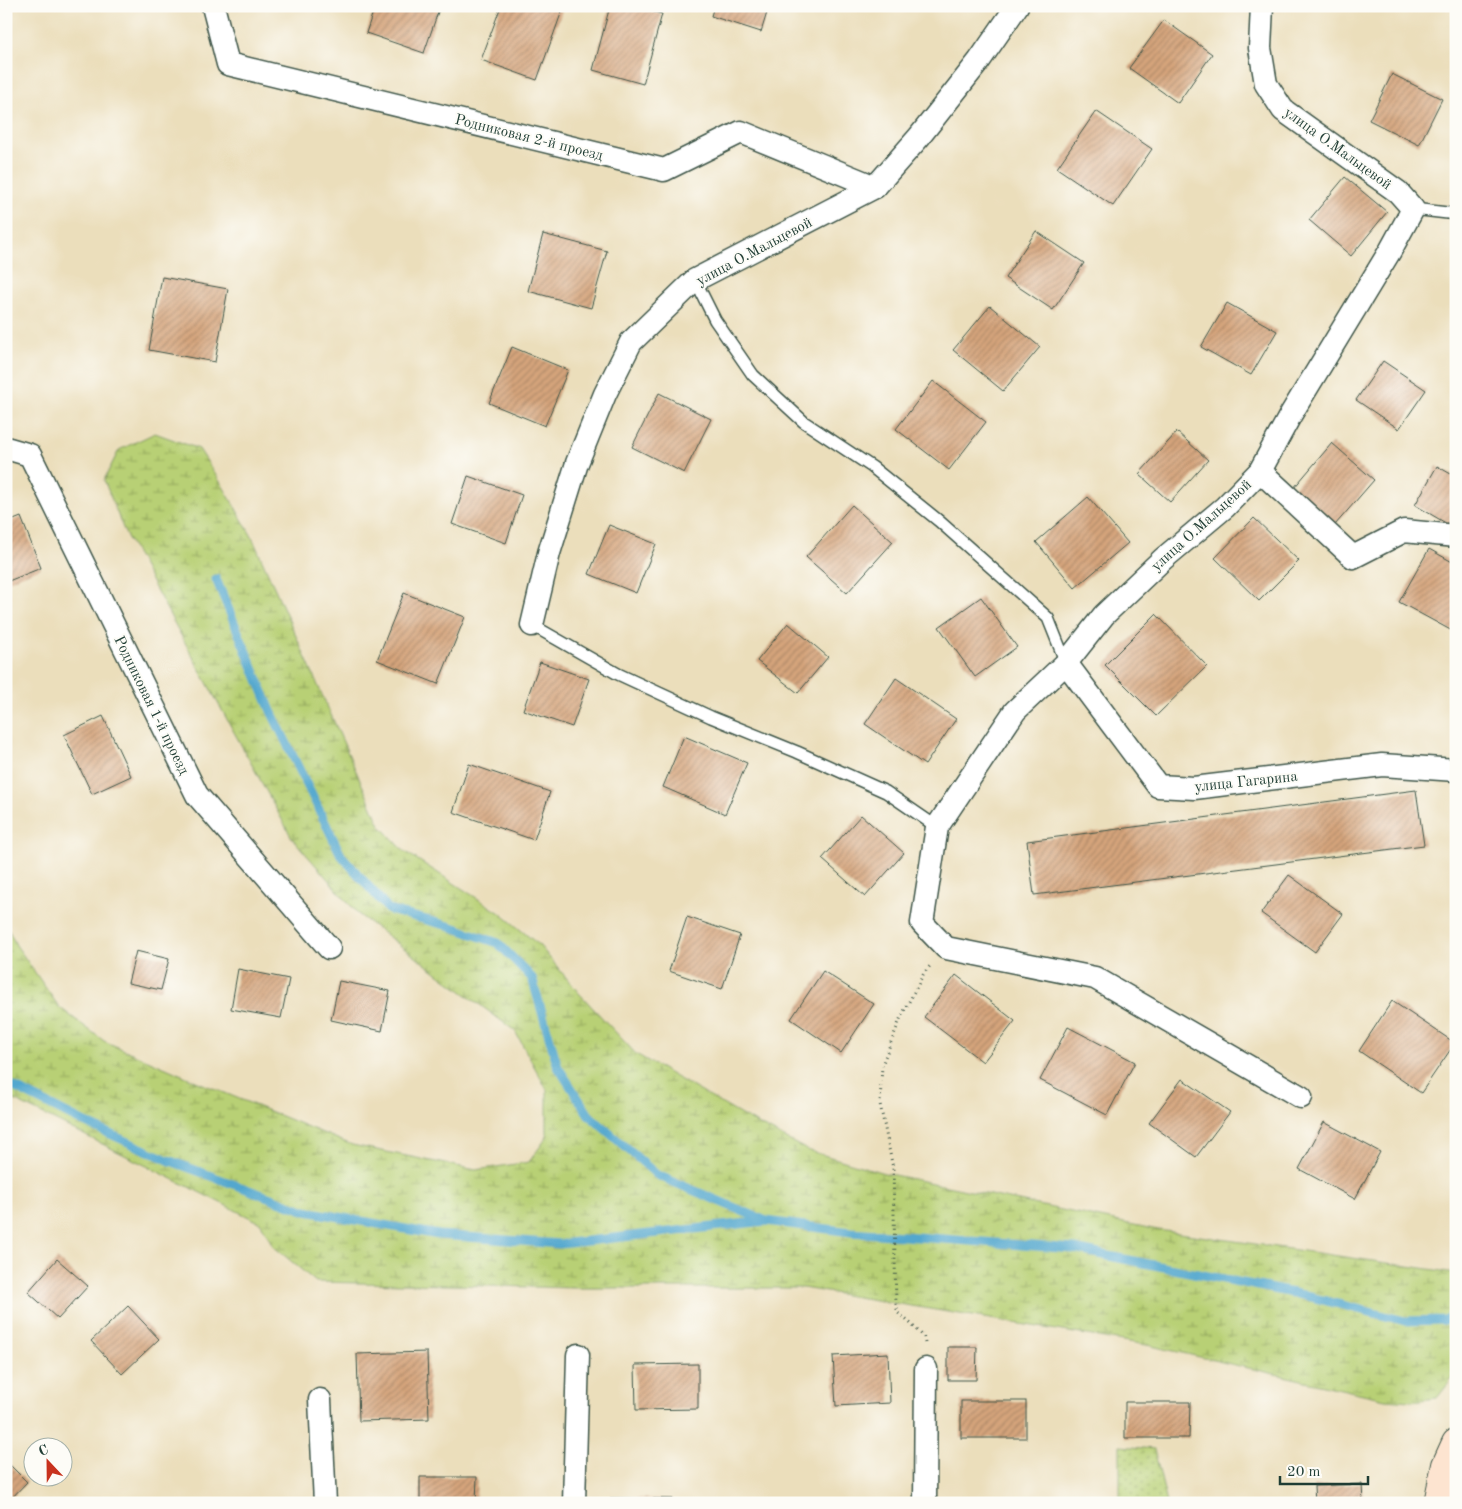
<svg xmlns="http://www.w3.org/2000/svg" width="1462" height="1509" viewBox="0 0 1462 1509" font-family="'Old Standard TT',serif">
<style>
.grass{fill:url(#grass-dots);stroke:#6c8654}
.wetland{fill:url(#wetland-marsh);stroke:#6c8654}
.lines{fill:none;stroke-linecap:round;stroke-linejoin:round}
.stream{stroke:#52a7ce;stroke-width:9}
.building{fill:url(#building-hatch)}
.lane-casing{stroke:#3e5548;stroke-width:14}
.street-casing{stroke:#3e5548;stroke-width:25}
.secondary-casing{stroke:#3e5548;stroke-width:30}
.path{stroke:#3e5548;stroke-width:3;stroke-dasharray:1 4;stroke-linecap:butt}
.lane{stroke:#fff;stroke-width:11}
.street{stroke:#fff;stroke-width:22}
.secondary{stroke:#fde4d0;stroke-width:28}
.labels{text-anchor:middle;stroke-width:4;stroke-linejoin:round;paint-order:stroke}
.street-label{font-size:15px;fill:#1f3d34;stroke:#fdfcf7}
</style>
<defs>
<pattern id="grass-dots" width="8" height="8" patternUnits="userSpaceOnUse" patternTransform="scale(1.25)"><rect width="8" height="8" fill="#b8d074"/><path d="M2 2h.1M6 6h.1" fill="none" stroke="#95aa60" stroke-width="1.8" stroke-linecap="round"/></pattern>
<pattern id="wetland-marsh" width="20" height="14" patternUnits="userSpaceOnUse" patternTransform="scale(1.25)"><rect width="20" height="14" fill="#b8d074"/><path d="M1 5h8M5 5V1M11 12h8M15 12V8" fill="none" stroke="#95aa60"/></pattern>
<pattern id="building-hatch" width="6" height="6" patternUnits="userSpaceOnUse" patternTransform="scale(1.25)"><rect width="6" height="6" fill="#d5a47c"/><path d="M-1 1l2-2M0 6l6-6M5 7l2-2" fill="none" stroke="#ac8766"/></pattern>
</defs>
<rect width="100%" height="100%" fill="#fdfcf7"/>
<filter id="ink" filterUnits="userSpaceOnUse"><feTurbulence type="fractalNoise" baseFrequency=".02" numOctaves="2"/><feDisplacementMap in="SourceGraphic" scale="10" xChannelSelector="R" yChannelSelector="G"/><feConvolveMatrix kernelMatrix="1 2 1 2 8 2 1 2 1" color-interpolation-filters="sRGB"/></filter>
<filter id="wash" filterUnits="userSpaceOnUse"><feTurbulence type="fractalNoise" baseFrequency=".0096" numOctaves="4" result="noise"/><feDisplacementMap in="SourceGraphic" scale="20" xChannelSelector="R" yChannelSelector="G"/><feGaussianBlur stdDeviation="1.12" result="paint"/><feColorMatrix in="noise" values="0 0 0 0 0 0 0 0 0 0 0 0 0 0 0 0 0 1.4 0 .05"/><feComposite in="paint" operator="in"/></filter>
<g filter="url(#wash)">
<rect width="100%" height="100%" fill="#ebdebb"/>
<path class="grass" d="M1120 1446 1154 1449 1167 1503H1120Z"/>
<path class="wetland" d="M155 433 199 449 224 488 251 535 380 825 404 851 500 913 539 945 578 992 636 1054 743 1116 807 1150 884 1173 1158 1230 1456 1273V1374L1437 1398 1411 1401 1385 1399 1147 1345 803 1288H577L316 1282 273 1246 261 1223 6 1096V925L16 945 59 1007 104 1041 198 1082 352 1145 476 1170 529 1162 547 1137V1090L515 1031 358 914 292 838 125 533 104 480 119 450Z"/>
<g class="lines">
<g class="stream">
<path d="M216 579 271 711 341 855 389 910 449 926 498 943 532 978 558 1067 589 1115 657 1175 766 1221 851 1232 1074 1249 1303 1295 1405 1321 1445 1320 1456 1314"/>
<path d="M6 1083 81 1121 168 1160 306 1211 439 1235 560 1244 766 1221"/>
</g>
</g>
<g id="blocks">
<g class="building">
<path d="M375 6H440L424 53 366 33Z"/>
<path d="M501 6H548L562 11 537 80 481 60Z"/>
<path d="M610 6H632L662 14 643 84 593 70Z"/>
<path d="M714 6H769L761 32 711 16Z"/>
<path d="M1164 20 1212 54 1178 103 1129 68Z"/>
<path d="M1392 74 1442 99 1419 145 1369 120Z"/>
<path d="M1096 111 1152 149 1113 206 1057 168Z"/>
<path d="M1345 177 1387 212 1351 256 1309 220Z"/>
<path d="M1036 231 1084 263 1053 310 1005 278Z"/>
<path d="M543 234 607 251 591 308 528 291Z"/>
<path d="M162 277 228 289 215 362 149 350Z"/>
<path d="M1227 303 1277 331 1251 375 1201 347Z"/>
<path d="M990 306 1040 347 1003 391 953 350Z"/>
<path d="M512 347 568 370 545 426 489 403Z"/>
<path d="M1383 361 1426 390 1399 429 1356 400Z"/>
<path d="M933 381 986 422 949 470 896 429Z"/>
<path d="M659 393 711 419 684 473 632 447Z"/>
<path d="M1177 432 1208 460 1170 502 1139 474Z"/>
<path d="M1332 443 1374 480 1335 525 1293 489Z"/>
<path d="M1437 466 1456 477V529L1415 505Z"/>
<path d="M468 476 522 495 506 543 452 524Z"/>
<path d="M1088 497 1128 543 1075 588 1036 542Z"/>
<path d="M852 505 893 542 847 593 806 557Z"/>
<path d="M21 517 41 568 6 582V523Z"/>
<path d="M1254 518 1299 561 1259 601 1215 558Z"/>
<path d="M609 525 656 544 636 593 589 574Z"/>
<path d="M1429 549 1456 564V633L1399 602Z"/>
<path d="M404 593 465 617 438 684 377 660Z"/>
<path d="M981 597 1017 647 975 677 939 627Z"/>
<path d="M1156 614 1207 666 1156 716 1105 665Z"/>
<path d="M788 623 828 657 798 693 757 661Z"/>
<path d="M540 662 589 679 572 727 523 710Z"/>
<path d="M896 678 956 719 925 765 865 724Z"/>
<path d="M103 716 131 776 92 794 64 735Z"/>
<path d="M684 736 747 763 725 814 663 787Z"/>
<path d="M469 764 550 792 534 840 453 812Z"/>
<path d="M1416 790 1424 845 1034 895 1027 841Z"/>
<path d="M861 815 904 853 865 897 822 859Z"/>
<path d="M1289 875 1343 914 1315 952 1261 913Z"/>
<path d="M687 917 740 935 722 989 669 971Z"/>
<path d="M136 951 169 959 161 990 128 983Z"/>
<path d="M238 969 289 979 281 1018 231 1009Z"/>
<path d="M823 971 874 1004 841 1053 791 1019Z"/>
<path d="M956 975 1015 1021 983 1062 924 1017Z"/>
<path d="M339 981 390 991 382 1031 331 1020Z"/>
<path d="M1392 1001 1455 1043 1421 1093 1359 1051Z"/>
<path d="M1068 1027 1135 1062 1107 1115 1040 1080Z"/>
<path d="M1182 1079 1230 1112 1196 1157 1149 1123Z"/>
<path d="M1324 1122 1380 1152 1355 1199 1299 1169Z"/>
<path d="M57 1259 88 1286 58 1319 28 1292Z"/>
<path d="M128 1306 159 1339 122 1374 91 1341Z"/>
<path d="M948 1347H977L976 1380H948Z"/>
<path d="M427 1352 429 1419 359 1421 357 1354Z"/>
<path d="M888 1353 890 1403 836 1406 833 1356Z"/>
<path d="M698 1364V1409L636 1410 635 1365Z"/>
<rect x="961" y="1401" width="65" height="37"/>
<path d="M1125 1402H1190L1189 1438H1125Z"/>
<path d="M6 1461 27 1482 7 1503H6Z"/>
<path d="M420 1477H477L476 1503H420Z"/>
<path d="M1362 1484 1363 1503H1315L1314 1486Z"/>
<path d="M611 1498 673 1499V1503H611Z"/>
</g>
</g>
</g>
<g filter="url(#ink)">
<use href="#blocks" fill-opacity="0" stroke="#3e5548" stroke-width="1"/>
<g class="lines">
<defs>
<g id="lane">
<path d="M1413 209 1456 214"/>
<path d="M695 280 715 320 753 375 804 422 872 467 939 521 1048 618 1066 663"/>
<path d="M532 625 618 674 711 717 797 752 886 792 937 827"/>
</g>
<g id="street">
<path d="M213 6 228 64 664 170 741 132 875 187"/>
<path d="M1262 6 1260 48 1266 84 1283 110 1398 192 1413 209 1390 251 1291 414 1260 471 1225 507 1163 559 1104 615 1066 663 1015 711 937 827 922 923 946 948 1095 978 1301 1097"/>
<path d="M6 448 30 455 197 795 329 948"/>
<path d="M1260 471 1353 557 1404 531 1456 536"/>
<path d="M532 625 549 553 577 463 605 394 631 342 695 280 875 187 919 137 979 61 1017 6"/>
<path d="M1066 663 1158 786 1194 788 1382 765 1456 770"/>
<path d="M320 1400 325 1503"/>
<path d="M574 1503 578 1355"/>
<path d="M925 1503 926 1369"/>
</g>
<path id="secondary" d="M1438 1503 1446 1465 1456 1443"/>
</defs>
<use href="#lane" class="lane-casing"/>
<use href="#street" class="street-casing"/>
<use href="#secondary" class="secondary-casing"/>
<path class="path" d="M925 1343 924 1337 910 1323 898 1313 896 1305 893 1168 880 1104 882 1065 901 1017 924 973 930 966"/>
<use href="#lane" class="lane"/>
<use href="#street" class="street"/>
<use href="#secondary" class="secondary"/>
</g>
</g>
<g class="labels">
<g class="street-label">
<text transform="translate(529 137) rotate(14)" y="5">Родниковая 2-й проезд</text>
<text transform="translate(1338 148) rotate(36)" y="5">улица О.Мальцевой</text>
<text transform="translate(754 251) rotate(-28)" y="5">улица О.Мальцевой</text>
<text transform="translate(1201 525) rotate(-42)" y="5">улица О.Мальцевой</text>
<text transform="translate(152 705) rotate(64)" y="5">Родниковая 1-й проезд</text>
<text transform="translate(1246 781) rotate(-6)" y="5">улица Гагарина</text>
</g>
</g>
<rect width="1462" height="1509" fill="none" stroke="#fdfcf7" stroke-width="25"/>
<g transform="translate(48 1462) rotate(338)"><circle r="24" fill="#fdfcf7" stroke="#a4b0a9"/>
<path d="M0-4L9 19L0 12L-9 19Z" fill="#c8321e"/>
<text y="-8" font-size="14" font-weight="bold" text-anchor="middle" fill="#1f3d34">С</text>
</g>
<path d="M1280 1476v8h88v-8" fill="none" stroke="#1f3d34" stroke-width="2.5"/>
<text x="1287" y="1476" font-size="15" fill="#1f3d34" stroke="#fdfcf7" stroke-width="4" paint-order="stroke">20 m</text>
</svg>
